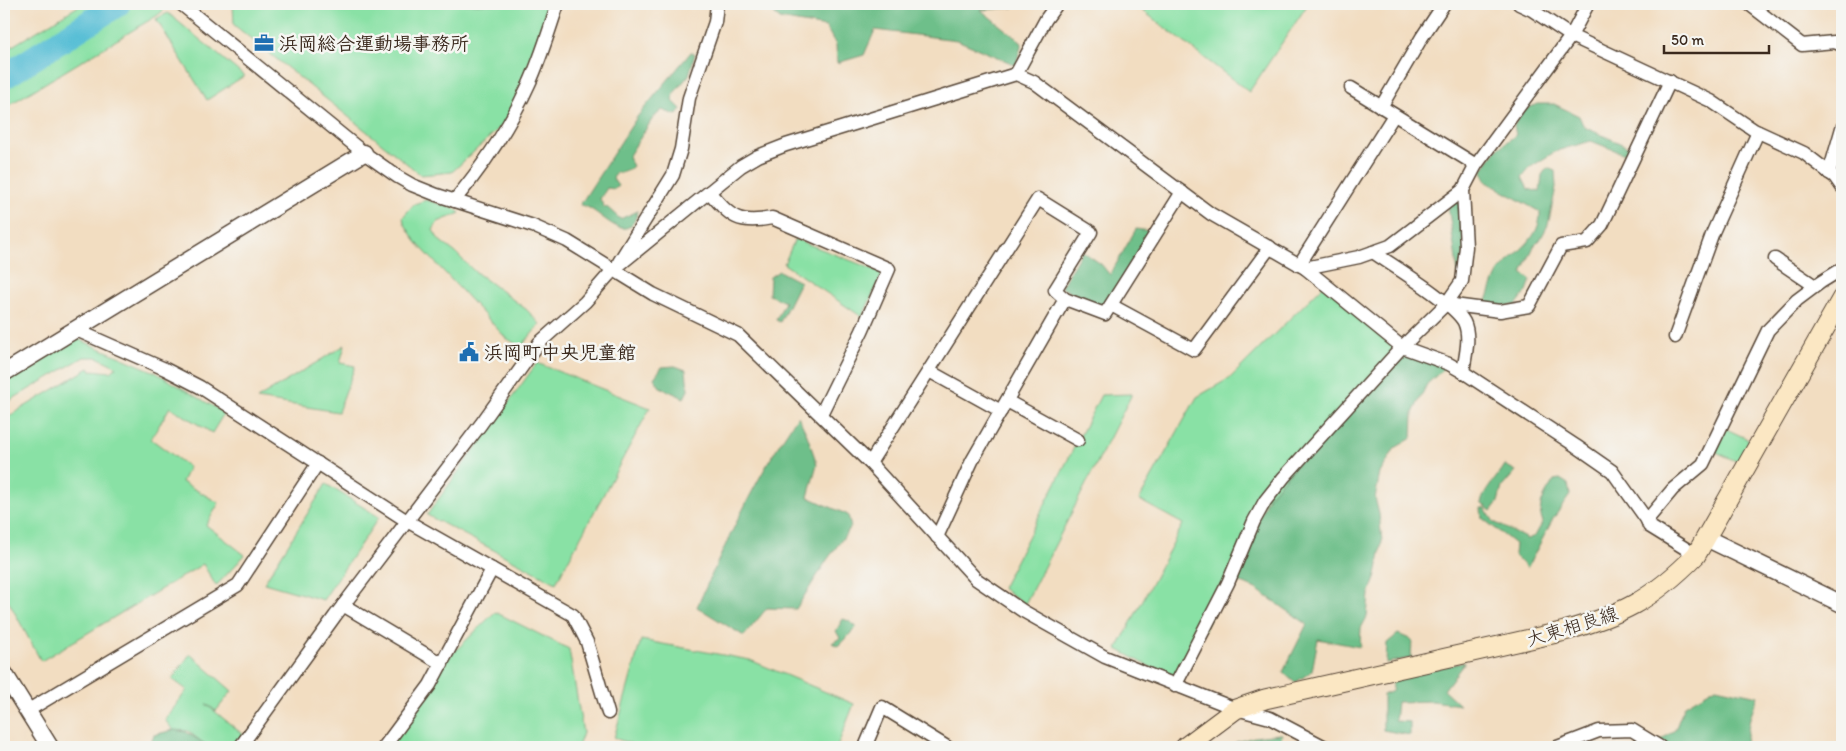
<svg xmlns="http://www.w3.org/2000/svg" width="1846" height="751" viewBox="0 0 1846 751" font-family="Itim,'Klee One',sans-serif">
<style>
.green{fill:#89e1a5;stroke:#628662}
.forest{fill:#6ebf8a;stroke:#547454}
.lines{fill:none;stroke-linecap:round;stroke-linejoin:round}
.river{stroke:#57bed5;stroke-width:25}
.minor-casing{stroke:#564536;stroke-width:15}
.tertiary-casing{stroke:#564536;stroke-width:19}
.secondary-casing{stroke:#564536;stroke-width:21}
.minor{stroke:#fff;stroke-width:12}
.tertiary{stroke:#fff;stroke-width:16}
.secondary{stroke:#fbe7c3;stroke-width:19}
.labels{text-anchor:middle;stroke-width:5;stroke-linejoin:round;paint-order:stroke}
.poi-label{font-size:19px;font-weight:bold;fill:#3b2a1e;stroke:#f6f6f2;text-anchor:start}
.street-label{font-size:19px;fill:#3b2a1e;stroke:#f6f6f2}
</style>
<rect width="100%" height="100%" fill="#f6f6f2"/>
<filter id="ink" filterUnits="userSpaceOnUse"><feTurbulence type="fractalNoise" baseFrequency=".02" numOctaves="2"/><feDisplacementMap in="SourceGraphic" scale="10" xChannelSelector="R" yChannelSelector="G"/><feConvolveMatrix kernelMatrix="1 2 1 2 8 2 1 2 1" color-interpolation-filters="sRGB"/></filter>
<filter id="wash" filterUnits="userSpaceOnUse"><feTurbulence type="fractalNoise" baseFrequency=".0096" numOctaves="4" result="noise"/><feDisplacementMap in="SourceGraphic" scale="20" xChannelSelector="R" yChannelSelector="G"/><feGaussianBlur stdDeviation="1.12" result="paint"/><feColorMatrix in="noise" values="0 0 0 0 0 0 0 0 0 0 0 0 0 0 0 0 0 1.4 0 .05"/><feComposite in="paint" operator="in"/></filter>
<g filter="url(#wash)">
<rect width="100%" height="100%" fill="#f2ddc1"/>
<g class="green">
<path d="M82 4H171L158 15 4 108V51Z"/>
<path d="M233 4H548L535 55 505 123 452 172 421 175 234 25Z"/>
<path d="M1134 4H1308L1249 92Z"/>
<path d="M168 13 244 76 207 100 156 19Z"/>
<path d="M426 200 454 208 460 213 438 222 433 230 439 240 456 253 473 270 527 310 540 324 521 347 506 338 416 242 404 223 403 217 414 204Z"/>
<path d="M795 239 883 273 862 317 784 264Z"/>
<path d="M1325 284 1400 350 1265 500 1180 683 1117 649 1183 524 1139 500 1197 397 1230 378Z"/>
<path d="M78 339 155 372 221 411 223 415 212 433 170 407 151 439 189 467 182 482 219 503 206 525 245 555 216 586 203 564 41 661 4 593V419L89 368 90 370 111 372 117 367 97 357H84L4 404V382Z"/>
<path d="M345 345 340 363 355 366 338 412 257 399Z"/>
<path d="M537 363 650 408 556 583 427 515Z"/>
<path d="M1132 394 1025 604 1002 588 1101 395Z"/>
<path d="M1722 427 1752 441 1740 463 1712 450Z"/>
<path d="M326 484 379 517 323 600 264 583Z"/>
<path d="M495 612 569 649 583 733 578 747H386L442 664Z"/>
<path d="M641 640 750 660 854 704 837 747H641L614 738Z"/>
<path d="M190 654 232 691 216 711 206 704 247 738 240 747H208L188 731 173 730 165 720 187 690 172 679Z"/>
</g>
<g class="forest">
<path d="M763 4H1033V6L981 10 1022 43 1016 65 957 40 875 30 864 55 837 63 836 45 826 27 780 19Z"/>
<path d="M691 52 695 54 689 75 674 93 673 101 681 109 676 115 662 110 653 118 628 157 633 166C628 172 622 173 615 173L613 179 618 186 615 189 607 188 600 199 604 207 608 208 620 219 638 211C627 253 598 205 580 205L637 117Z"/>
<path d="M1537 104H1554L1579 116 1584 127 1633 149 1630 156 1591 141 1556 151 1529 168 1522 177 1528 189 1540 192 1542 175 1547 168 1555 171 1556 187 1548 225 1540 240 1534 246 1522 273 1531 280 1527 291 1516 305 1484 308C1489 298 1494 276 1501 269 1517 251 1541 238 1540 212L1487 182 1482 171 1497 149 1516 135 1514 125 1524 110Z"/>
<path d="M1461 194 1465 247 1459 280 1448 205Z"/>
<path d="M1136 229 1150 231 1108 305H1091L1061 287 1082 251 1101 264 1110 275Z"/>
<path d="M779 271 800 282 780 322 776 320 785 302 769 295 770 277Z"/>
<path d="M1400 350 1449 364 1427 384 1413 413 1412 438 1395 448 1380 473 1375 498 1379 514 1382 541 1376 576 1369 594 1367 617 1361 628 1360 647 1318 639 1312 671 1295 683 1283 672 1307 624 1256 589 1230 578 1269 496Z"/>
<path d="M675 366 686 370 688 390 684 398 660 387 654 378 662 367Z"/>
<path d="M798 416 807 435 817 464 808 497 848 515 851 527 827 560 796 609 767 608 744 636 697 607C727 541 756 476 798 416Z"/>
<path d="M1505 465 1516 471 1502 487 1498 502 1491 511 1481 503C1484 490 1498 477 1505 465Z"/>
<path d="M1560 479 1568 484 1570 495 1553 519 1527 568 1514 555 1515 544 1482 518 1481 508H1485L1494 522 1527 539 1535 536 1543 522C1536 505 1545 495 1554 480Z"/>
<path d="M843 619 849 621 857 627 838 646 832 643 840 638 836 631Z"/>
<path d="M1398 634 1412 640 1411 658 1386 663 1387 643Z"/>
<path d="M1465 662 1444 690 1460 705 1433 701 1397 702 1395 721 1410 722V735L1383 730V695L1393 691 1391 678Z"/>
<path d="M1716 687 1758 696 1750 718 1745 747H1674L1659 741 1675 730 1685 705Z"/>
<path d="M173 730 186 732 210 747H154L150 744 154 735Z"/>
<path d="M1280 734H1282L1279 747H1233L1236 742 1254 737Z"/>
</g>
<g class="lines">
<path class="river" d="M4 77 118 4"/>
</g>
</g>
<g filter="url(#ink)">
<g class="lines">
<defs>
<g id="minor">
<path d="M181 4 364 153 398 177 412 185 437 195 533 226 567 241 653 294 738 335 870 463 976 579 1023 611 1105 657 1236 709 1270 718 1325 747"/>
<path d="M1519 4 1532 10 1571 36 1711 101 1754 130 1804 153 1835 177 1842 187"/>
<path d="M1749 4 1802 45 1834 42 1842 45"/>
<path d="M1016 74 1046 19 1057 4"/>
<path d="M1351 88 1476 165"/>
<path d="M1381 107 1422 37 1444 4"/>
<path d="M1829 173 1842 128"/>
<path d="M709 192C731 217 738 225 772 218L889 269 862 331 821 414"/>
<path d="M454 201C484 165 510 126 529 84 541 58 549 30 558 4"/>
<path d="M1373 252C1393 266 1454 303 1464 322 1471 337 1465 357 1463 372"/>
<path d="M1775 259 1815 286"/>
<path d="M619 262 673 175 681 149 689 98 715 22 717 4"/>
<path d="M1299 265 1394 115"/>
<path d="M1305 268 1359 257 1390 246 1463 190"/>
<path d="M1446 304 1500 311 1529 306 1561 246 1587 242 1602 225 1670 81"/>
<path d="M1111 305 1194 350 1270 247"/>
<path d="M74 329 165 369 200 387 407 521 573 615 587 642 608 713"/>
<path d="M1675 337 1713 232 1758 132"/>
<path d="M929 371 1001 411"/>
<path d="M1007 401 1078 440"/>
<path d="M870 463 1038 199 1091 232 1055 290 1065 299"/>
<path d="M1647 520 1673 489 1703 464 1768 330 1797 300 1821 282 1842 269"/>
<path d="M937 537 972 461 1065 299 1105 314 1182 192"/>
<path d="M343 605 442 664"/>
<path d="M1175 686 1228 583 1254 521 1265 501 1284 477 1402 347 1446 304 1462 281 1466 247 1463 190 1476 165 1571 36 1588 4"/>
<path d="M27 711 238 585 318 463"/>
<path d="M240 747 335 616 481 424 539 343 585 302 613 270 741 166 758 156 786 145 1016 74 1034 82 1211 214 1305 268 1402 347 1449 364 1463 372 1576 446 1612 471 1647 520 1649 526 1696 555"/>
<path d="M384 747 430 685 492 569"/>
<path d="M865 747 882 707 947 747"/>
<path d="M1557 747 1599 731 1632 730 1660 747"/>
</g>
<g id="tertiary">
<path d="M4 373 364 153"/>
<path d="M1706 538 1842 604"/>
<path d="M4 673 50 747"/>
</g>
<path id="secondary" d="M1185 747 1236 709 1265 699 1561 632C1621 615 1652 600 1696 555L1842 298"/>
</defs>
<use href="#minor" class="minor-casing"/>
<use href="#tertiary" class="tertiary-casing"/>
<use href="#secondary" class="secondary-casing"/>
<use href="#minor" class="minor"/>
<use href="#tertiary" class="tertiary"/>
<use href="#secondary" class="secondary"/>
</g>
</g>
<defs>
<symbol id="office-bare" viewBox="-9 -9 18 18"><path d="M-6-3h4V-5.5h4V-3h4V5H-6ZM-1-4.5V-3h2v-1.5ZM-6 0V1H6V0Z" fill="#1f6fb2" stroke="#f6f6f2" stroke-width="2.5" paint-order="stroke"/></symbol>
<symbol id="civic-bare" viewBox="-9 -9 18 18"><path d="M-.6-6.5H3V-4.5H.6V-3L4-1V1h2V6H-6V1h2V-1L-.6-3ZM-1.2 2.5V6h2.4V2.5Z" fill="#1f6fb2" stroke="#f6f6f2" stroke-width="2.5" paint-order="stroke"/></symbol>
</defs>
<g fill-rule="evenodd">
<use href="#office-bare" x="250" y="29" width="28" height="28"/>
<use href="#civic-bare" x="455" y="338" width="28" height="28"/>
</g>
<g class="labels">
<g class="poi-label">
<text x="279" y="50">浜岡総合運動場事務所</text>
<text x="484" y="359">浜岡町中央児童館</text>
</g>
<g class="street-label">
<text transform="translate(1572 626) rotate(-17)" y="7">大東相良線</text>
</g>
</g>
<rect width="1846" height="751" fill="none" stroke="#f6f6f2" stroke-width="20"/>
<path d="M1664 45v8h105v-8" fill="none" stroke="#3b2a1e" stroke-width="2.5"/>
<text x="1671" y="45" font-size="15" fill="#3b2a1e" stroke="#f6f6f2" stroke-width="4" paint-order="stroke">50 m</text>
</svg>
